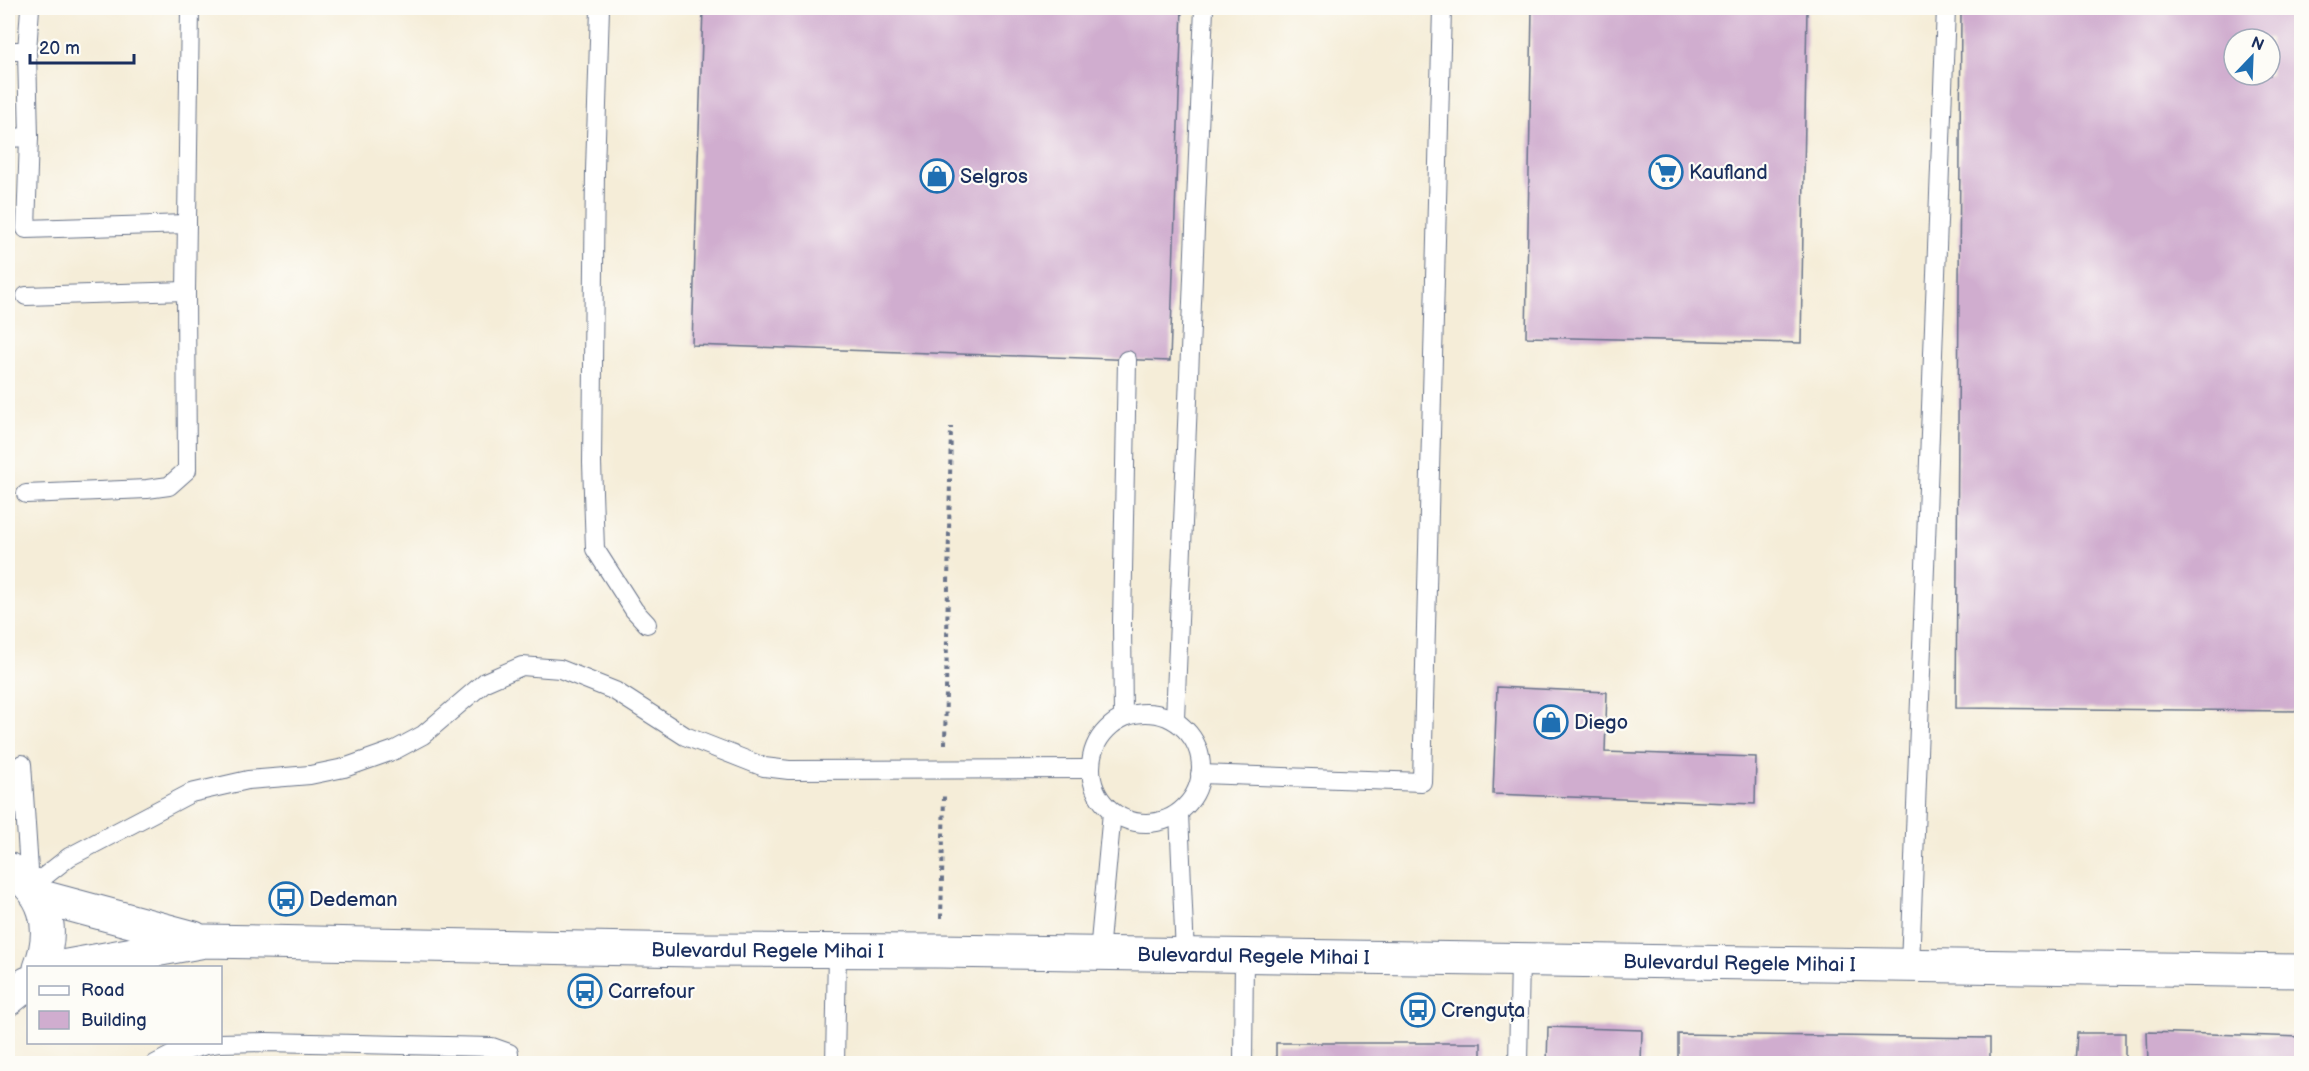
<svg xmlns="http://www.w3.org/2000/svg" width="2309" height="1071" viewBox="0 0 2309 1071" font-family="'Balsamiq Sans',sans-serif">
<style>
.building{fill:#d0adcf;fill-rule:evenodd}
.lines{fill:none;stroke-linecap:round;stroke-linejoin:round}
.service-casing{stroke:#677289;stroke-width:20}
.primary-casing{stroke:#677289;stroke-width:35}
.path{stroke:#677289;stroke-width:4;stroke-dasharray:4.5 4.5;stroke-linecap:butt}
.service{stroke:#fff;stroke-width:18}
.primary{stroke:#fff;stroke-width:33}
.labels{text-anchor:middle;stroke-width:4.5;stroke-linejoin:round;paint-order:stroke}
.poi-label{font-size:20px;fill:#1b2f5e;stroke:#fdfcf7;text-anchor:start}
.street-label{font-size:20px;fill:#1b2f5e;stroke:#fdfcf7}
</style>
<rect width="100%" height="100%" fill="#fdfcf7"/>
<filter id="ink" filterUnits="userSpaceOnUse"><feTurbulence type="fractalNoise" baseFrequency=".0167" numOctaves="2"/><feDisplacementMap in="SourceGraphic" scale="12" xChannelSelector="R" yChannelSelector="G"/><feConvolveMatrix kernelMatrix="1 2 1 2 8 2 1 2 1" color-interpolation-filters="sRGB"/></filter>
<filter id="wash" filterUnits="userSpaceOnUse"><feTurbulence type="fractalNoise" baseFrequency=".008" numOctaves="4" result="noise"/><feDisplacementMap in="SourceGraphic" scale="24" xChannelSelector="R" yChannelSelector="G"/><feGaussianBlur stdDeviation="1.35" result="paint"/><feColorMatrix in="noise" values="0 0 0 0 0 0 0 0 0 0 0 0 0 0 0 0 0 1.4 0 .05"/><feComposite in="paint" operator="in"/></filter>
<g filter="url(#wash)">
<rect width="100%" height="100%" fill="#f5edd8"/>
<g id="blocks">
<g class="building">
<path d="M703 8H1182L1170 361 692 345Z"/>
<path d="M1532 8H1807L1801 343 1526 337Z"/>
<path d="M1961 8H2302V711L1956 708ZM2234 39H2270V75H2234Z"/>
<path d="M1497 687 1607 692 1605 752 1756 757 1755 804 1493 794Z"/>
<path d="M1548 1027 1642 1030 1641 1064H1547Z"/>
<path d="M2147 1032 2302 1037V1064H2148Z"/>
<path d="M2077 1033H2125V1064H2075Z"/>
<path d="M1678 1034 1990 1038V1064H1678Z"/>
<rect x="1276" y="1043" width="205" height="21"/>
</g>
</g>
</g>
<g filter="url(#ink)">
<use href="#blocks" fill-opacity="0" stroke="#677289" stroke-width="1.5"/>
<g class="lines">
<defs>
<g id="service">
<path d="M30 8 27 51 29 137 26 229 187 224"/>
<path d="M600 8 595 170 592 463 595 549 634 610 647 624"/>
<path d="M8 51H27"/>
<path d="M8 138 29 137"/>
<path d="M26 296 186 291"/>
<path d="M26 494 147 489 169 486 187 470 186 291 190 8"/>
<circle cx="1146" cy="768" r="55"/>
<path d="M1123 716 1122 624 1127 360"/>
<path d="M1175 719 1204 8"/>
<path d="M22 764 30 885"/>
<path d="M1200 774 1422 782 1442 8"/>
<path d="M8 802 20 768"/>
<path d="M1179 813 1185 955"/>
<path d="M31 887 69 857 191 793 248 780 310 775 344 768 395 750 423 735 485 682 522 666 560 669 615 691 685 736 764 767 789 770 1089 769"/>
<path d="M1099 953 1112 812"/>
<path d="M1910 966 1946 8"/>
<path d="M155 1064 174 1054 206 1045 219 1043 266 1042 492 1047 509 1053V1064"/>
<path d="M835 1064 837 951"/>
<path d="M1243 1064 1244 956"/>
<path d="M1518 1064 1520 959"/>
</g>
<g id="primary">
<path d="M8 869C46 890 56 927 40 968"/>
<path d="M38 896 194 938"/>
<path id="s1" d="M56 968 205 941 696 950 939 951 2302 971"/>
<path d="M8 999 28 983"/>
</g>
</defs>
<use href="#service" class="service-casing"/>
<use href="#primary" class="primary-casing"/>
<g class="path">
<path d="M945 744 951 427"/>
<path d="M941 918 944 796"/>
</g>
<use href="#service" class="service"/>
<use href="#primary" class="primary"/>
</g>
</g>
<defs>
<symbol id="supermarket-ring" viewBox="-11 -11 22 22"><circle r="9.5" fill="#fdfcf7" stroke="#1f6fb2" stroke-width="1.5"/><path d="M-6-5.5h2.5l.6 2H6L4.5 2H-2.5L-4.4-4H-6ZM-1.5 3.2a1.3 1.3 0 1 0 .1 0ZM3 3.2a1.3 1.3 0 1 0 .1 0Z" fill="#1f6fb2"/></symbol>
<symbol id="shop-ring" viewBox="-11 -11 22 22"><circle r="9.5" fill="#fdfcf7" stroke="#1f6fb2" stroke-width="1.5"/><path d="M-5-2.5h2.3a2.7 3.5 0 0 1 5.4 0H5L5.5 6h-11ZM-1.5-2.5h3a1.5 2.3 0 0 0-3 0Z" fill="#1f6fb2"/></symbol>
<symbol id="bus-ring" viewBox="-11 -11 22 22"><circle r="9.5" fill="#fdfcf7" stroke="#1f6fb2" stroke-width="1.5"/><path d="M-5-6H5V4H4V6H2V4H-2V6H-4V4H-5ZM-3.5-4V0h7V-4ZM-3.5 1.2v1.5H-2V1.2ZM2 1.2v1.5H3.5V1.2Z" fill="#1f6fb2"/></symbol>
</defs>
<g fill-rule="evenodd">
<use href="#supermarket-ring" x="1647" y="153" width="38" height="38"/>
<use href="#shop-ring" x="918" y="157" width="38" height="38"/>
<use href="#shop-ring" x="1532" y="703" width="38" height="38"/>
<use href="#bus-ring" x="267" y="880" width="38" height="38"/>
<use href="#bus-ring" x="566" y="972" width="38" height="38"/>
<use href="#bus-ring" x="1399" y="991" width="38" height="38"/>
</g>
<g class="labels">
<g class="poi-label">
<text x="1689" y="179">Kaufland</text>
<text x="960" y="183">Selgros</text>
<text x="1574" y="729">Diego</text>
<text x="309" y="906">Dedeman</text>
<text x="608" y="998">Carrefour</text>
<text x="1441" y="1017">Crenguța</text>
</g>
<g class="street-label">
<text dy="7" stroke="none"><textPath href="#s1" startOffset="714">Bulevardul Regele Mihai I</textPath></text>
<text dy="7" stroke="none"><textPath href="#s1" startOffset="1200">Bulevardul Regele Mihai I</textPath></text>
<text dy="7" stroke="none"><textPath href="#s1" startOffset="1686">Bulevardul Regele Mihai I</textPath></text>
</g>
</g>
<rect width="2309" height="1071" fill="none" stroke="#fdfcf7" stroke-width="30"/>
<rect x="27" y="966" width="195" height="78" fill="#fdfcf7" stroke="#a3aaba" stroke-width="1.5"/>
<rect x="39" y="986" width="30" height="9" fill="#ffffff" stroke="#a3aaba" stroke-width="1.5"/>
<text x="81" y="996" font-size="18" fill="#1b2f5e">Road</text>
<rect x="39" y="1011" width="30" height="18" fill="#d0adcf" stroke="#a3aaba" stroke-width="1.5"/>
<text x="81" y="1026" font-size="18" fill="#1b2f5e">Building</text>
<g transform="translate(2252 57) rotate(23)"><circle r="28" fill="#fdfcf7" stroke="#a3aaba" stroke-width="1.5"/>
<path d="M0-4.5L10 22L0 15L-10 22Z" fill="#1f6fb2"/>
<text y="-9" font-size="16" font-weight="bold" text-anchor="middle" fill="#1b2f5e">N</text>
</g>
<path d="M30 54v9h104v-9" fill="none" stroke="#1b2f5e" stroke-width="3"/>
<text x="39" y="54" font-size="18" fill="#1b2f5e" stroke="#fdfcf7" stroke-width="4.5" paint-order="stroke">20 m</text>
</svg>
